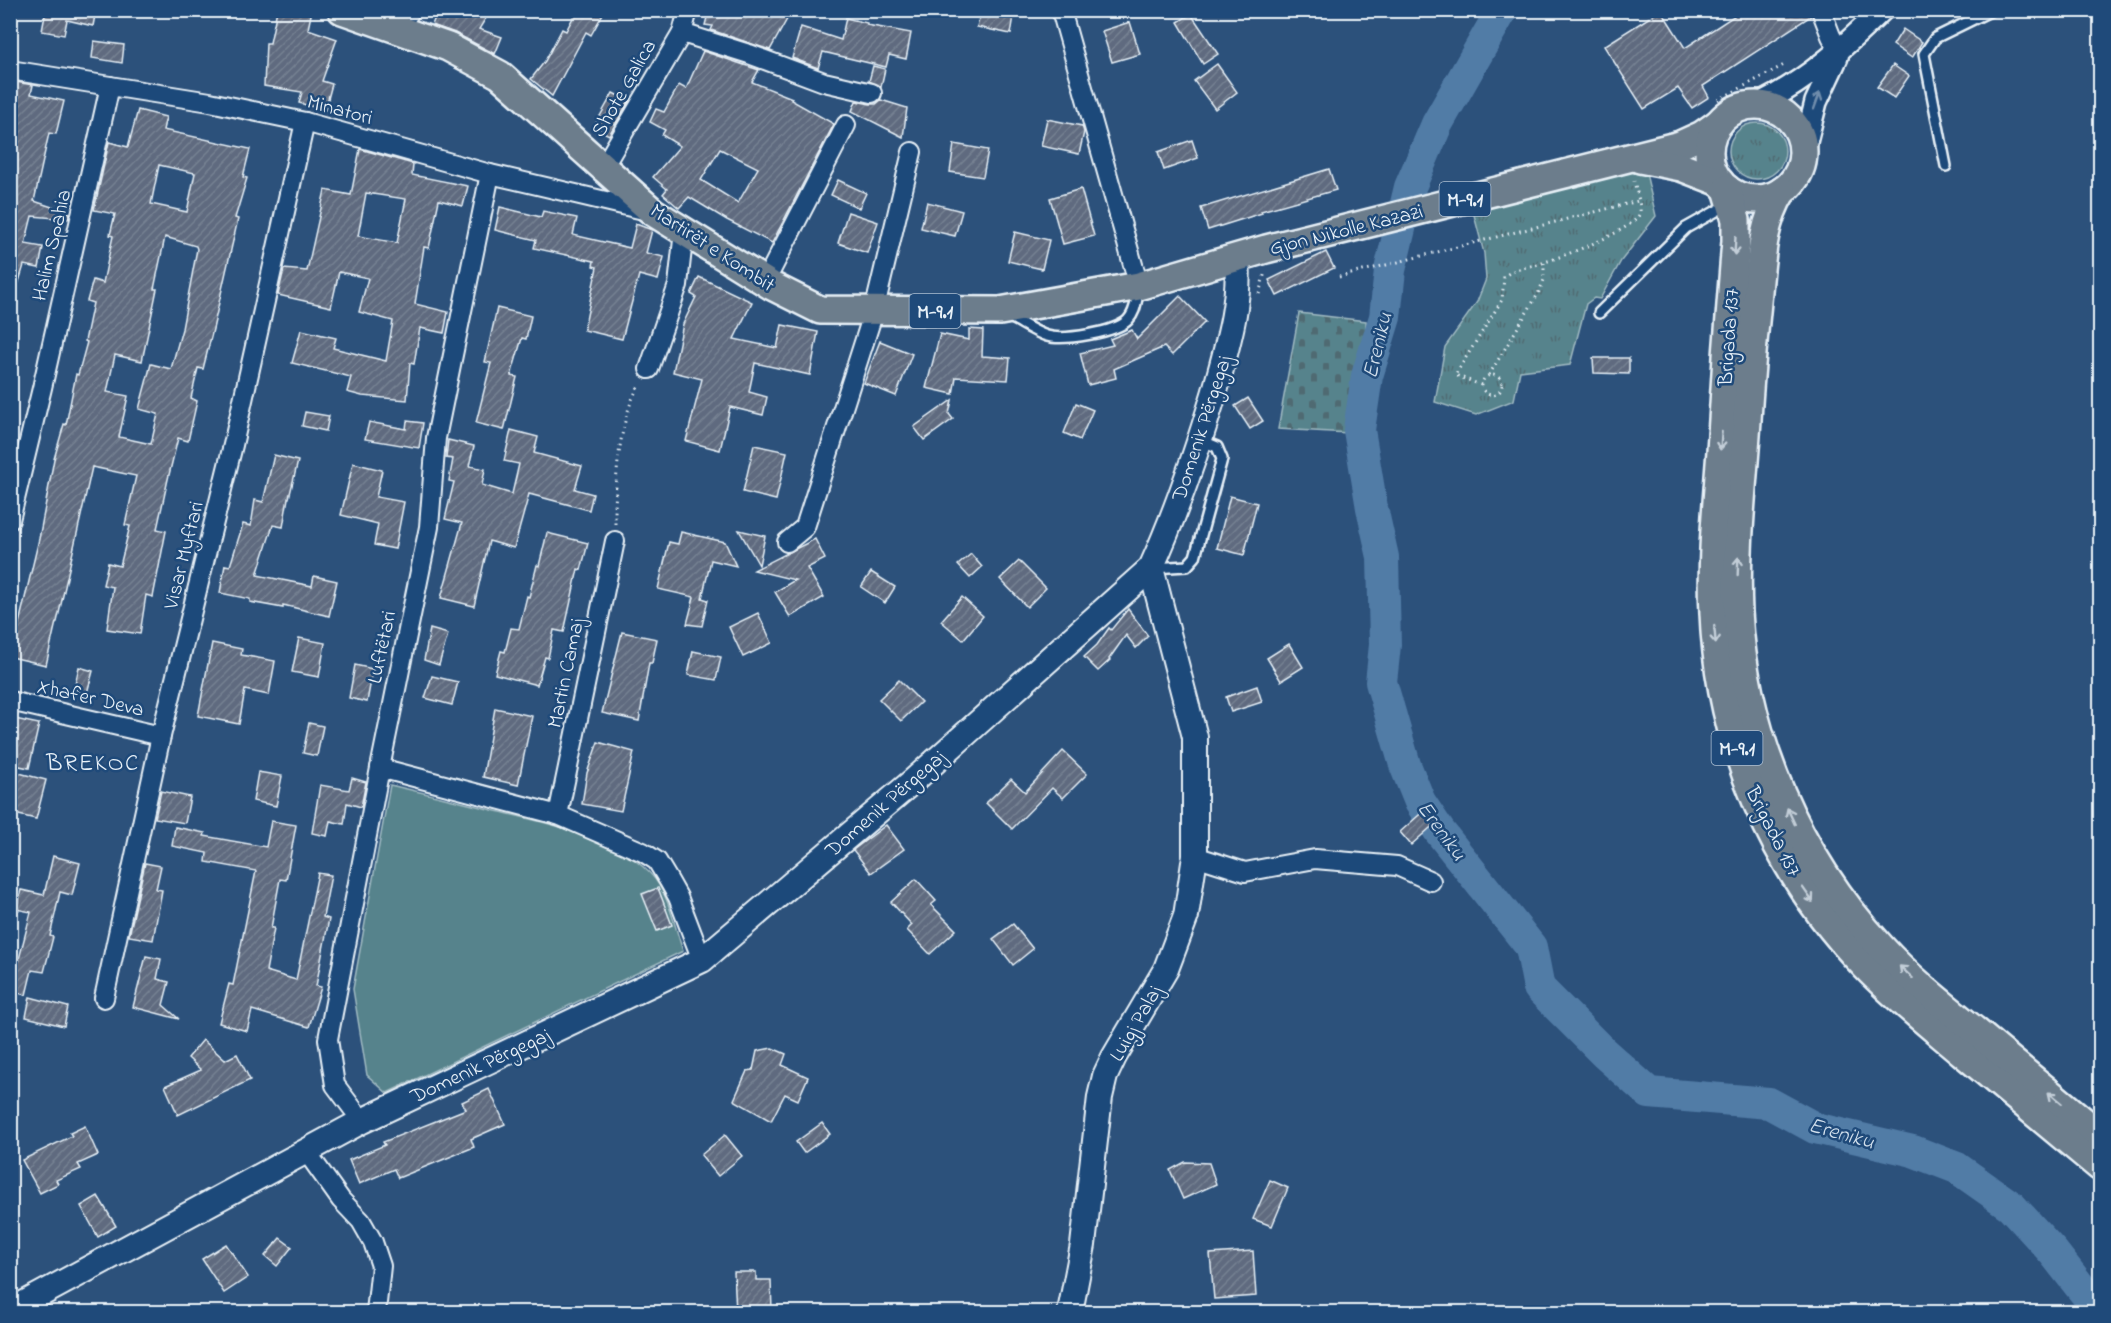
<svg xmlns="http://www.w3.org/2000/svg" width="2111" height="1323" viewBox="0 0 2111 1323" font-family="'Indie Flower',sans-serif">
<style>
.grass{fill:url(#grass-tufts);stroke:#a0bac2;stroke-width:1.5}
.cemetery{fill:url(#cemetery-stones);stroke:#a0bac2;stroke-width:1.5}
.garden{fill:#57838c;stroke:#a0bac2;stroke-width:1.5}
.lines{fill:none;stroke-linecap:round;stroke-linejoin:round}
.river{stroke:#517ba6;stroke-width:32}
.building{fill:url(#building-hatch);stroke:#e8f1f8;stroke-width:1.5;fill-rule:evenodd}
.service-casing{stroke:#e8f1f8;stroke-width:14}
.minor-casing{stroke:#e8f1f8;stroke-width:22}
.tertiary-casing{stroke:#e8f1f8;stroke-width:26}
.secondary-casing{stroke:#e8f1f8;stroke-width:28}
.primary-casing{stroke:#e8f1f8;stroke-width:32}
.path{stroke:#e8f1f8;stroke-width:3;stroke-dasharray:1.5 4.5;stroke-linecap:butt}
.service{stroke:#1f4a7a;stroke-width:9}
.minor{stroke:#1f4a7a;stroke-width:18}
.tertiary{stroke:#1f4a7a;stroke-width:21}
.secondary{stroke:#1f4a7a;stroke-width:24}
.primary{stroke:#6c7d8c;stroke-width:27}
.oneway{stroke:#6f8dac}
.oneway2{stroke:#c3ced8}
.labels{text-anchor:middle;stroke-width:5;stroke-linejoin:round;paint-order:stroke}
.shield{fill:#1f4a7a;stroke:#acbfd2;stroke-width:1.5}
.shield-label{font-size:20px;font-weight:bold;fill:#e8f1f8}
.street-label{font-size:21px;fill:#e8f1f8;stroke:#1f4a7a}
.water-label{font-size:22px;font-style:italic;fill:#d1dfec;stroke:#1f4a7a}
.quarter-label{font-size:24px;letter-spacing:1.5px;fill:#e8f1f8;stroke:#1f4a7a}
</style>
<defs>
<pattern id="grass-tufts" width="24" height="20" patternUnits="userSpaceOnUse" patternTransform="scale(1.5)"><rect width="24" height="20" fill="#57838c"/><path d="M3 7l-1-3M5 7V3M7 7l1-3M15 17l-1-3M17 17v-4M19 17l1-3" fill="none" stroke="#506b72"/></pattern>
<pattern id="cemetery-stones" width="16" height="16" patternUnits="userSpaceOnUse" patternTransform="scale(1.5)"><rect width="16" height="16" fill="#57838c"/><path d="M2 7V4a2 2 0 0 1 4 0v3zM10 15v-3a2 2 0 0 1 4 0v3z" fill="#506b72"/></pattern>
<pattern id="building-hatch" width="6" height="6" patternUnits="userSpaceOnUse" patternTransform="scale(1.5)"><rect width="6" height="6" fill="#5f6b7f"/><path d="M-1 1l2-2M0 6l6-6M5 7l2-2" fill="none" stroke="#768192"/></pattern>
</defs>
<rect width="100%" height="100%" fill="#2c517b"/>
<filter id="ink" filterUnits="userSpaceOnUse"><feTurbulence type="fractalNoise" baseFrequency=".0167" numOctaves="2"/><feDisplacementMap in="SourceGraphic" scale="12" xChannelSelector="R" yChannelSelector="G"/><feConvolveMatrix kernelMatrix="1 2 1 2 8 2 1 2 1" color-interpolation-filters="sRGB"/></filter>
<g filter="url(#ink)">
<g class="grass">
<circle cx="1757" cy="151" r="28"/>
<path d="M1645 169 1656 216 1621 261 1600 299 1594 298 1586 304 1570 365 1520 371 1514 400 1476 415 1435 402 1445 347 1477 302 1486 279 1484 253 1473 211Z"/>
</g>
<path class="cemetery" d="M1299 313 1366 321V434L1278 429Z"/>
<path class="garden" d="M390 785C424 793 458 801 492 810 543 822 620 836 655 879 670 899 675 928 683 951L387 1093 367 1075 353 989Z"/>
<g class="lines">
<path class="river" d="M1502 10 1437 124 1410 187 1390 270 1385 317 1367 376 1359 430 1372 508 1383 557 1385 645 1381 682 1405 765 1420 802 1440 832 1531 947 1539 988 1604 1053 1649 1093 1769 1103 1815 1128 1913 1151 1957 1168 2011 1206 2053 1252 2100 1312"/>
</g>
<g class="building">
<path d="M46 10H96L93 26 67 20 64 35 42 31Z"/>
<path d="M277 10H312L308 29 337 39 322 81 332 84 325 110 299 103 302 92 264 86 266 43H270Z"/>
<path d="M438 10H491L479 29 502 37 495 54 455 33 432 25Z"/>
<path d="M577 10H605L591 35 586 32 552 96 531 79 545 61 562 29 566 31Z"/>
<path d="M709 10H792L770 50 711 30 713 26 705 25Z"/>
<path d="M981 10H1015L1011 34 977 27Z"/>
<path d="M1661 10 1685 48 1743 10H1810L1811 16 1703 86 1709 97 1692 108 1678 88 1644 109 1604 46Z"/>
<path d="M1191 14 1218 54 1203 64 1178 22Z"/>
<path d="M846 18 867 23V25L911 33 906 59 889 55 886 67 823 52 818 68 792 58 801 27 841 40Z"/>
<path d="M1130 22 1140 54 1112 62 1102 31Z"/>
<path d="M1903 29 1922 42 1912 58 1893 45Z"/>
<path d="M94 41 124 45 122 63 92 58Z"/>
<path d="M703 51 759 70 752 82 792 98 791 100 834 124 772 243 727 220 689 197 679 208 663 194 667 189 653 177 680 146 662 135 665 130 650 122 656 109 664 112 679 85 686 89ZM720 149 758 168 738 203 701 180Z"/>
<path d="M1217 64 1237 92 1215 109 1194 81Z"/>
<path d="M1893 65 1909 76 1894 98 1877 87Z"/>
<path d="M873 66 885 69 881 87 869 81Z"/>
<path d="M10 81 33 85 31 94 64 101 56 134 49 133 34 201 70 213 68 219 32 216 25 244 43 247 39 268 24 265 14 298H10V155L18 127 10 125Z"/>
<path d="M613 93 629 101 609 135 594 127Z"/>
<path d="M881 100 907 108 903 137 852 111 856 101 870 104H876Z"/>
<path d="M138 110 166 117 163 130 250 149 243 177 247 178 235 218 238 219 213 329 203 369 198 368 191 398 197 401 188 441 178 438 168 479 157 529 166 531 153 597 146 595 140 634 107 629 113 587 103 585 108 563 120 566 130 526 125 525 136 476 92 467 57 622H56L46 665 11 657 39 539 54 459 64 424 66 425 76 374 78 375 87 342 85 341 93 303 87 301 93 280 103 283 113 236 110 235 115 214 94 210 109 142 128 147ZM159 165 195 173 187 212 151 204ZM165 237 196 246 197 249 182 329 171 369 151 364 139 409 158 414 151 444 119 437 128 396 107 392 115 355 142 361 157 289H154Z"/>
<path d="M1047 119 1082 126 1084 132 1079 154 1041 146Z"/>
<path d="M1192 140 1198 158 1164 170 1158 152Z"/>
<path d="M954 144 988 150 983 177 950 172Z"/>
<path d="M360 149 413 164 412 175 468 186 463 206 439 200 429 248 424 247 415 304 448 312 444 333 420 328 414 364 410 363 407 400 362 396 347 392 351 377 292 363 301 330 336 338 333 348 386 361 393 321 359 312 368 278 339 272 331 307 278 295 284 269 307 271 325 190 351 195ZM366 193 406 199 397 243 358 236Z"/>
<path d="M1329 169 1336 190 1261 211 1262 213 1208 230 1201 208Z"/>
<path d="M838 180 866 193 859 208 831 195Z"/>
<path d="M1081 189 1094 236 1063 244 1050 198Z"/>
<path d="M927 202 962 211 955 236 921 228Z"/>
<path d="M500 207 541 217 543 211 577 218 573 235 630 248 636 224 652 230 646 253 664 257 658 280 639 275 622 339 584 330 597 267 593 266 594 261 534 248 536 240 495 230Z"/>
<path d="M848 212 878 222 867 253 838 243Z"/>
<path d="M1015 232 1049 240 1042 269 1008 261Z"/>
<path d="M1326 252 1334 268 1277 296 1269 280Z"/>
<path d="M699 277 752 302 734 339 777 348 782 325 818 332 810 375 755 363 749 392 767 397 763 415 730 407 720 450 686 441 702 379 673 372 683 324 696 297 691 294Z"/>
<path d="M1180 296 1205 322 1172 355 1164 347 1114 369 1116 378 1088 385 1080 353 1113 345 1110 339 1132 330 1137 339Z"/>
<path d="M497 308 531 316 526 339 522 338 511 376 517 377 504 430 476 423 491 363 485 362Z"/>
<path d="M969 329 983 330 982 356 1010 358 1008 380 956 377 953 394 926 388 940 334 969 340Z"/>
<path d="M880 341 912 354 896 396 864 383Z"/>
<path d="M1593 358H1629V374L1594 373Z"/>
<path d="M1248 398 1263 421 1250 429 1235 406Z"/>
<path d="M952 400 949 414 953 419 924 440 914 427Z"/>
<path d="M1076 403 1093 410 1080 440 1064 433Z"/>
<path d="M305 412 329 416 326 431 302 426Z"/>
<path d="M407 421 423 423 419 448 365 439 369 422 406 429Z"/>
<path d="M511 430 538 437 534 453 582 466 575 489 593 494 589 510 529 494 514 548 489 541 474 606 441 598 462 523 445 519 454 482 449 481 453 459 446 458 448 440 474 446 469 466 485 469 482 485 512 494 519 464 504 461Z"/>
<path d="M754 445 787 452 776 500 743 492Z"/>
<path d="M274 455 298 461 289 498H288L283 527 273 525 257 575 312 586 314 576 337 581 329 616 283 605V608L250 602V599L220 593 225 565 230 566 243 524 251 526 255 500 263 502Z"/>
<path d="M353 463 382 470 376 497 404 502 395 549 374 545 378 524 341 515Z"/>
<path d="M1230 496 1257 503 1244 555 1217 548Z"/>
<path d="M739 530 765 536 759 565Z"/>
<path d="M681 532 725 542 736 566 711 560 702 598 708 600 702 626 687 624 694 597 658 589 669 542 678 544Z"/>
<path d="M547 533 588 543 581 570 578 569 564 632 554 630 548 658 545 657 537 685 495 674 501 651 505 652 511 628 519 629 527 596 529 597 537 565 539 566Z"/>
<path d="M815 539 825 559 807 568 824 597 790 617 775 592 795 580 754 570Z"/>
<path d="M971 554 982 567 970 578 958 565Z"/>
<path d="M1019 561 1046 588 1027 607 1000 579Z"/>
<path d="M871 572 895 587 885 603 861 587Z"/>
<path d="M962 597 983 616 963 640 941 621Z"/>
<path d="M1128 609 1148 636 1136 648 1126 635 1109 659 1110 660 1098 671 1084 657 1097 645 1109 628 1111 630Z"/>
<path d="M758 613 772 643 743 657 729 627Z"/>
<path d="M430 629 448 634 439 665 424 660Z"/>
<path d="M622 632 657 639 652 663H649L639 721 602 713Z"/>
<path d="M299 638 325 643 319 677 292 672Z"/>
<path d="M212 643 242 649 241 655 275 661 269 695 245 690 239 724 198 716Z"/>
<path d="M1289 644 1303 667 1281 681 1267 658Z"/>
<path d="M693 651 721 657 716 680 688 675Z"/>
<path d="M355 665 373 669 367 702 349 698Z"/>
<path d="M79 667 93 671 87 693 74 689Z"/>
<path d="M432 676 458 682 452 705 425 698Z"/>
<path d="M899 680 921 702 901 721 879 699Z"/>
<path d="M1257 686 1262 702 1231 712 1226 697Z"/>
<path d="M495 708 532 716 518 785 483 777Z"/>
<path d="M10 718 39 724 29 768 10 764Z"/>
<path d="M309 723 323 726 317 756 303 753Z"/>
<path d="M598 742 634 752 621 811 582 804 587 773Z"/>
<path d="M1063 751 1087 774 1063 798 1052 788 1012 829 986 803 1011 779 1025 792Z"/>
<path d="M258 772 282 776 276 806 253 801Z"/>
<path d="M19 773 46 780 36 819 10 813Z"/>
<path d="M352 778 366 782 361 807 347 803 344 824 330 821 327 836 312 833 320 785 349 790Z"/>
<path d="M161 791 190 797 185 823 155 818Z"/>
<path d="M1427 808 1439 820 1411 845 1400 832Z"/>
<path d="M271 821 296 825 286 880 280 879 271 928H274L266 971 296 980 318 873 331 875 323 917 329 919 316 986 321 987 309 1027 252 1010 247 1031 219 1023 229 984 233 985 256 871 206 862 207 853 172 846 175 827 205 833 204 836 266 847Z"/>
<path d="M886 825 904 849 871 873 853 850Z"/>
<path d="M53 856 80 863 72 895 60 892 50 936 53 937 44 972 32 970 26 995 10 991V970L16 971 31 912 16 909 21 890 44 895Z"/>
<path d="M145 863 161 866 156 889 162 890 153 940 129 936Z"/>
<path d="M916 879 936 901 931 905 956 930 930 954 907 930 912 925 891 902Z"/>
<path d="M658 888 672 925 657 931 642 894Z"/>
<path d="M1013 924 1033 949 1013 965 993 939Z"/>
<path d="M146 956 161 959 157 979 169 982 163 1005 179 1019 133 1007Z"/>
<path d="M30 997 68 1007 64 1026 26 1017Z"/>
<path d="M203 1040 225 1060 237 1054 250 1080 178 1115 165 1086 201 1070 188 1058Z"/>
<path d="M772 1048 786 1054 782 1065 808 1077 798 1100 785 1094 771 1121 734 1100 747 1071 753 1070 757 1051Z"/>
<path d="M489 1089 505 1124 471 1139 474 1147 398 1178 394 1169 359 1184 349 1160 385 1145 383 1142 466 1109 462 1102Z"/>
<path d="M822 1123 830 1134 804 1153 796 1142Z"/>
<path d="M85 1126 98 1155 78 1164 81 1169 56 1180 58 1184 40 1193 22 1160 72 1136 70 1133Z"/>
<path d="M725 1135 742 1156 718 1176 701 1155Z"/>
<path d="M1185 1162 1209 1163 1216 1184 1183 1199 1170 1170Z"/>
<path d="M1270 1180 1288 1188 1272 1226 1253 1219Z"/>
<path d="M98 1196 116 1226 98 1237 81 1206Z"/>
<path d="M280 1238 292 1247 277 1266 265 1256Z"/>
<path d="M226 1244 248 1277 224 1293 202 1259Z"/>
<path d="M1253 1251 1256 1296 1214 1299 1210 1254Z"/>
<path d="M734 1272H756V1280H771L772 1312H736Z"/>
</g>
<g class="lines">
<defs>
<g id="service">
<path d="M1946 166 1924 54 1935 38 1992 10"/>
<path d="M1599 313 1686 228 1729 204"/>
<path d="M1010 317C1022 323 1034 332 1047 336 1063 341 1117 332 1128 320 1136 312 1136 300 1139 290"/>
<path d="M1153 568 1187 566 1195 557 1222 459 1217 447 1200 440"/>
</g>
<g id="minor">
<path d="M1061 10 1139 286"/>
<path d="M1821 10 1831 36 1840 52"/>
<path d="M397 30 411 10"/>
<path d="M682 33 749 54 824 82 872 93"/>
<path d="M10 70 210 102 305 122 490 174 648 211"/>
<path d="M604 166 682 33 688 10"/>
<path d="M765 282 846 125"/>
<path d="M649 369 678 285 684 231"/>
<path d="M10 520 42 388 110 86"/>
<path d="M787 542 805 527 874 311 912 152"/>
<path d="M10 701 161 736"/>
<path d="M380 768 558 815 643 852 657 861 669 881 678 897 702 960"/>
<path d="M558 815 615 541"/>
<path d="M1195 856 1245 872 1315 859 1397 866 1431 881"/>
<path d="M104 998 161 736 233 445 305 122"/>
<path d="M362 1121 335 1085 328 1039 380 768 429 527 436 438 490 174"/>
<path d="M306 1151 341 1200 361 1221 373 1242 381 1266 376 1312"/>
</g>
<g id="tertiary">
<path d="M1758 105C1808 80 1842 49 1882 10"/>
<path d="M1803 154 1816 102 1837 57"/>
</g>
<g id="secondary">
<path d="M10 1311 362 1121 702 960 912 782 1151 568C1177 511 1197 451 1215 391 1227 346 1241 304 1237 257"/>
<path d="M1070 1312 1083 1245 1100 1097 1105 1076 1114 1057 1166 969 1186 916 1195 856V737L1151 568"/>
</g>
<g id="primary">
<path d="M342 10 448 47 500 75 653 212 772 286 820 310 1000 311 1139 286 1266 249 1680 145 1702 135 1719 123"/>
<circle cx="1756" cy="152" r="47"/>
<path d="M1640 159 1681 167 1720 182"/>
<path d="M1727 189 1736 220V241C1730 311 1725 381 1721 451 1717 505 1711 559 1714 613 1719 744 1775 874 1866 967 1896 998 1930 1025 1963 1053 2009 1091 2055 1129 2100 1167"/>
<path d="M1782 191C1761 225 1761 263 1757 302 1753 341 1749 381 1747 421 1743 484 1735 549 1738 612 1745 736 1797 856 1881 947 1909 978 1942 1004 1974 1030 2016 1065 2058 1100 2100 1135"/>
</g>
</defs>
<use href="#service" class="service-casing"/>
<use href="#minor" class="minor-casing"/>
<use href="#tertiary" class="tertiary-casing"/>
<use href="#secondary" class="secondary-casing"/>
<use href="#primary" class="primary-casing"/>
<g class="path">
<path d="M1718 100 1784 65"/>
<path d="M1339 277 1638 201"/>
<path d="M1259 294 1265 272"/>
<circle cx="1492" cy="385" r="10"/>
<path d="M1489 375 1538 294 1544 280V263"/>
<path d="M1481 385 1455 375 1502 300 1504 277C1513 268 1530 267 1542 263 1561 257 1635 230 1640 213 1641 204 1636 190 1634 181"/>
<path d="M615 524C615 483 618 419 640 384"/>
</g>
<use href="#service" class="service"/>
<use href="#minor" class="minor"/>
<use href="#tertiary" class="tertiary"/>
<use href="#secondary" class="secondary"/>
<use href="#primary" class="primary"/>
</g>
<defs><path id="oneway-shaft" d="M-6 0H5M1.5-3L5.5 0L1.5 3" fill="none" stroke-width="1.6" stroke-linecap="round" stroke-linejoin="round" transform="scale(1.5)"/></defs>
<use class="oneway" href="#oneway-shaft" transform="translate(1817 101) rotate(-70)"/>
<g class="oneway2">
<use href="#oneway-shaft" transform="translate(1735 246) rotate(93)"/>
<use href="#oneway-shaft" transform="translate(1721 441) rotate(94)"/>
<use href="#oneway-shaft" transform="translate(1738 566) rotate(-88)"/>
<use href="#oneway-shaft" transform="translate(1715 635) rotate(85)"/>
<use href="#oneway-shaft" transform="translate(1791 816) rotate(-115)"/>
<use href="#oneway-shaft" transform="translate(1808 895) rotate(55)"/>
<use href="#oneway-shaft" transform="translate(1906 972) rotate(-137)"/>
<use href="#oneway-shaft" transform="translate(2055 1098) rotate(-140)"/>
</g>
</g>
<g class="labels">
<g class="shield">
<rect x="1439.5" y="182" width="51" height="34" rx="4.5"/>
<rect x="909.5" y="294" width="51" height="34" rx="4.5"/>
<rect x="1711.5" y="731" width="51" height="34" rx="4.5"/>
</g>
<g class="shield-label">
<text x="1465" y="206">M-9.1</text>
<text x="935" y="318">M-9.1</text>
<text x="1737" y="755">M-9.1</text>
</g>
<g class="street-label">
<text transform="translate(623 88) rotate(-60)" y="7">Shote Galica</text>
<text transform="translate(340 109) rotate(15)" y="7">Minatori</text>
<text transform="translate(1346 229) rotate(-14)" y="7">Gjon Nikolle Kazazi</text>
<text transform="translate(51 245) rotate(-77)" y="7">Halim Spahia</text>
<text transform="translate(713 247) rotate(33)" y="7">Martirët e Kombit</text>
<text transform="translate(1728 337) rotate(-86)" y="7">Brigada 137</text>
<text transform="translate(1201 428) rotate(-72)" y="7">Domenik Përgegaj</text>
<text transform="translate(183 555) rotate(-76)" y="7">Visar Myftari</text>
<text transform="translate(381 647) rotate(-78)" y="7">Luftëtari</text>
<text transform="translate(565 673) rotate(-78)" y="7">Martin Camaj</text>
<text transform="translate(91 697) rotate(13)" y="7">Xhafer Deva</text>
<text transform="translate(885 803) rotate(-41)" y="7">Domenik Përgegaj</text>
<text transform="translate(1774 831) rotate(63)" y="7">Brigada 137</text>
<text transform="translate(1135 1023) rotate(-60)" y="7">Luigj Palaj</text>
<text transform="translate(480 1065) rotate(-25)" y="7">Domenik Përgegaj</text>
</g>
<g class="water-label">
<text transform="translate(1376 345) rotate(-76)" y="8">Ereniku</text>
<text transform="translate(1443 830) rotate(54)" y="8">Ereniku</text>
<text transform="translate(1842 1132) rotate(16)" y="8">Ereniku</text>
</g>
<g class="quarter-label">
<text x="93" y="770">BREKOC</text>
</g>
</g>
<rect width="2111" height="1323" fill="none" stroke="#1f4a7a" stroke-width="36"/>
<rect x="18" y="18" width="2075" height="1287" fill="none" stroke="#e8f1f8" stroke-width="2" filter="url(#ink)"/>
</svg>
